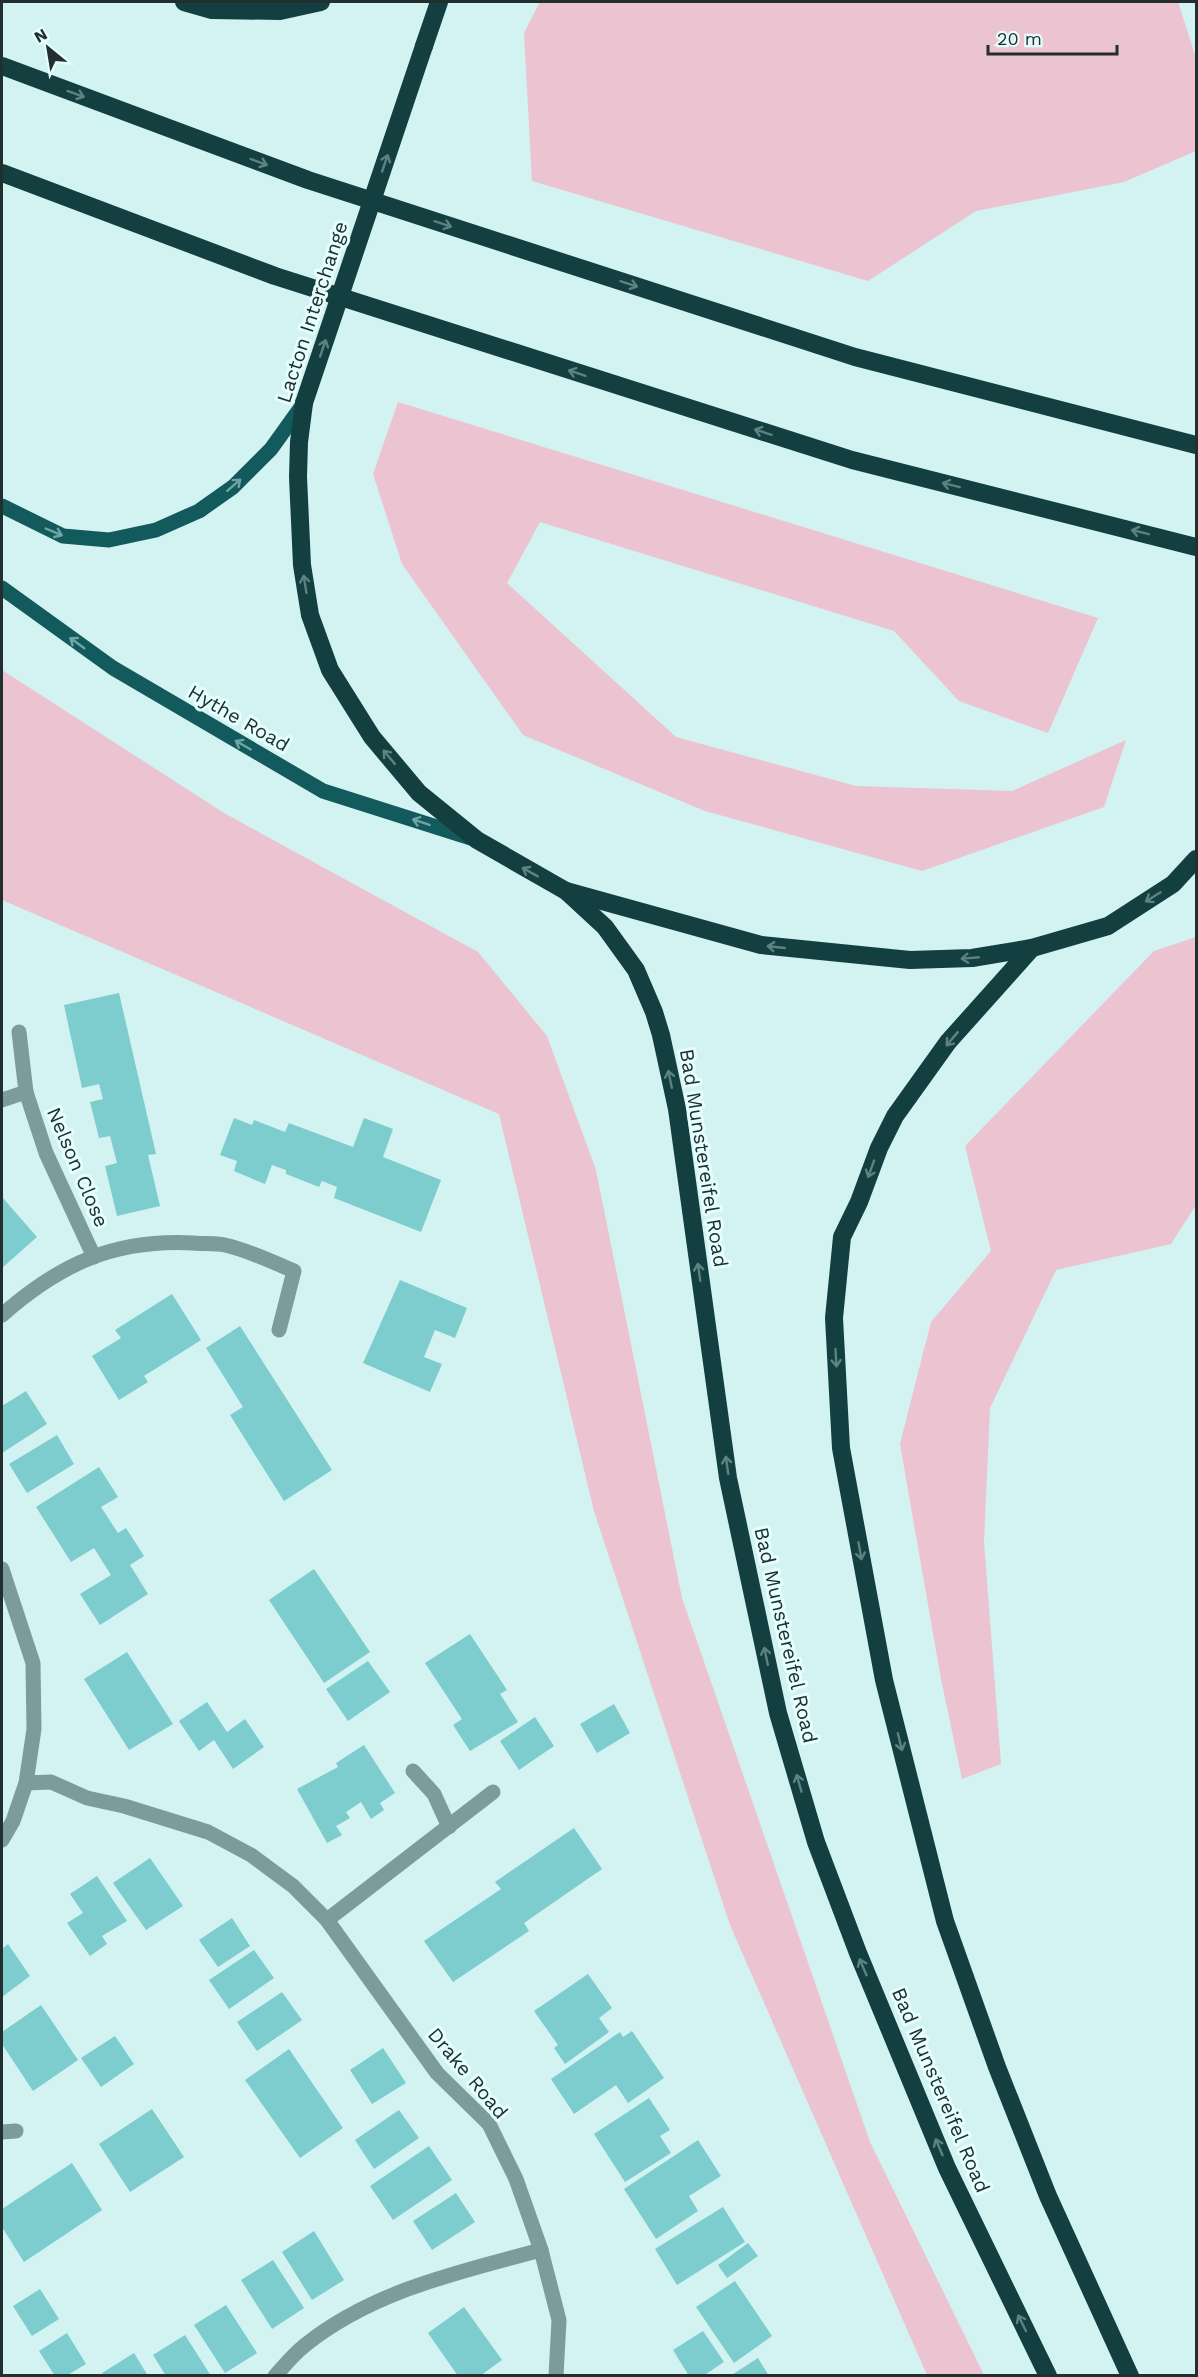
<svg xmlns="http://www.w3.org/2000/svg" width="1198" height="2377" viewBox="0 0 1198 2377" font-family="'Work Sans',sans-serif">
<style>
.green{fill:#ecc3d0}
.building{fill:#7dcdce}
.lines{fill:none;stroke-linecap:round;stroke-linejoin:round}
.street{stroke:#7c9c9c;stroke-width:15}
.primary{stroke:#125a5c;stroke-width:15}
.highway{stroke:#133f40;stroke-width:18}
.highway-bridge{stroke:#133f40;stroke-width:18}
.oneway{stroke:#5c8282}
.oneway2{stroke:#71a4a5}
.labels{text-anchor:middle;stroke-width:6;stroke-linejoin:round;paint-order:stroke}
.street-label{font-size:20px;fill:#232f2f;stroke:#e5fefe}
</style>
<rect width="100%" height="100%" fill="#d3f2f2"/>
<g class="green">
<path d="M540 2H1178L1196 58V151L1124 182 976 211 868 281 532 181 524 33Z"/>
<path d="M398 402 1098 618 1048 733 959 701 894 631 540 522 507 583 676 737 856 786 1012 791 1126 740 1104 807 922 871 705 811 523 735 402 564 373 474Z"/>
<path d="M2 670 224 813 478 952 547 1036 596 1170 682 1598 870 2142 984 2375H927L730 1925 594 1511 499 1114 2 900Z"/>
<path d="M1196 937V1205L1171 1244 1056 1270 990 1408 984 1542 1001 1764 962 1779 941 1679 900 1444 931 1322 991 1251 965 1146 1154 951Z"/>
</g>
<g class="building">
<path d="M119 993 156 1154 148 1155 160 1206 117 1216 105 1166 117 1163 110 1136 99 1138 90 1102 103 1099 99 1084 82 1088 64 1005Z"/>
<path d="M234 1118 252 1125 254 1120 285 1132 289 1123 353 1147 364 1118 393 1129 383 1157 441 1180 421 1232 334 1198 337 1187 322 1181 319 1187 286 1174V1170L272 1165 265 1184 234 1171 237 1161 220 1155Z"/>
<path d="M2 1197 37 1237 2 1268Z"/>
<path d="M400 1280 467 1308 455 1338 435 1330 424 1357 442 1364 430 1392 363 1363Z"/>
<path d="M172 1294 201 1340 144 1376 148 1382 119 1400 92 1356 121 1338 115 1330Z"/>
<path d="M240 1326 332 1470 284 1501 230 1415 243 1407 206 1348Z"/>
<path d="M26 1391 47 1424 2 1453V1406Z"/>
<path d="M57 1435 74 1464 27 1493 9 1464Z"/>
<path d="M99 1467 118 1497 101 1507 118 1533 126 1528 144 1556 130 1565 148 1594 100 1625 80 1594 111 1575 94 1548 71 1562 36 1507Z"/>
<path d="M314 1569 370 1652 324 1683 269 1600Z"/>
<path d="M470 1634 507 1690 500 1694 518 1722 470 1751 453 1725 462 1719 425 1663Z"/>
<path d="M127 1652 173 1724 129 1750 84 1679Z"/>
<path d="M368 1661 390 1692 348 1721 326 1689Z"/>
<path d="M207 1702 227 1732 245 1719 264 1747 233 1769 214 1740 199 1751 179 1721Z"/>
<path d="M614 1704 630 1733 597 1753 580 1724Z"/>
<path d="M535 1717 554 1746 519 1770 500 1741Z"/>
<path d="M364 1745 395 1793 380 1803 384 1810 371 1819 361 1802 346 1812 350 1818 336 1826 342 1835 327 1843 297 1789 338 1767 336 1763Z"/>
<path d="M574 1828 602 1869 524 1923 529 1931 453 1982 424 1941 501 1889 495 1882Z"/>
<path d="M150 1858 183 1906 146 1930 113 1883Z"/>
<path d="M97 1876 127 1921 102 1936 107 1944 90 1956 67 1923 83 1913 70 1894Z"/>
<path d="M232 1918 250 1946 218 1967 199 1940Z"/>
<path d="M8 1944 30 1976 2 1997V1949Z"/>
<path d="M254 1950 274 1978 229 2009 209 1980Z"/>
<path d="M588 1974 612 2008 599 2018 609 2032 565 2064 554 2048 558 2045 534 2011Z"/>
<path d="M282 1992 302 2020 257 2051 237 2022Z"/>
<path d="M41 2005 78 2060 33 2091 2 2044V2032Z"/>
<path d="M632 2031 664 2078 628 2103 616 2085 574 2114 551 2079 620 2032 623 2037Z"/>
<path d="M115 2036 134 2064 101 2087 81 2058Z"/>
<path d="M383 2048 406 2083 372 2104 350 2070Z"/>
<path d="M289 2049 343 2128 300 2158 245 2080Z"/>
<path d="M649 2098 670 2130 660 2136 671 2153 625 2182 594 2134Z"/>
<path d="M152 2109 184 2157 130 2192 99 2144Z"/>
<path d="M399 2110 419 2138 374 2169 355 2140Z"/>
<path d="M698 2140 721 2176 689 2196 698 2211 656 2239 624 2189Z"/>
<path d="M429 2146 452 2180 393 2220 370 2186Z"/>
<path d="M72 2163 102 2210 24 2262 2 2227V2209Z"/>
<path d="M456 2193 475 2222 432 2250 413 2221Z"/>
<path d="M723 2207 745 2242 677 2285 655 2249Z"/>
<path d="M314 2231 344 2280 312 2300 282 2252Z"/>
<path d="M748 2243 758 2256 727 2278 718 2265Z"/>
<path d="M273 2260 304 2308 272 2329 241 2280Z"/>
<path d="M735 2281 772 2336 734 2363 696 2307Z"/>
<path d="M40 2289 59 2319 32 2336 13 2306Z"/>
<path d="M226 2305 257 2353 225 2373 194 2325Z"/>
<path d="M464 2307 502 2360 480 2376H458L428 2333Z"/>
<path d="M703 2331 724 2362 703 2376H689L673 2350Z"/>
<path d="M67 2333 86 2364 66 2376H55L39 2351Z"/>
<path d="M185 2335 211 2376H166L153 2355Z"/>
<path d="M134 2353 148 2376H104L102 2373Z"/>
<path d="M758 2358 769 2376H730Z"/>
</g>
<g class="lines">
<g class="street">
<path d="M19 1032 26 1092 46 1153 94 1257"/>
<path d="M2 1100 26 1092"/>
<path d="M2 1315C60 1264 114 1239 193 1243 203 1244 215 1243 225 1245 248 1250 272 1262 294 1271L279 1330"/>
<path d="M2 1569 33 1663 34 1729 26 1783 13 1821 2 1840"/>
<path d="M413 1771 434 1794 449 1827"/>
<path d="M26 1783 51 1782 87 1798 124 1806 208 1832 251 1855 293 1886 327 1920 437 2073 489 2124 516 2179 541 2250 559 2320 556 2376"/>
<path d="M327 1920 493 1792"/>
<path d="M2 2132 16 2131"/>
<path d="M275 2376C284 2366 293 2355 304 2346 372 2291 459 2272 541 2250"/>
</g>
<g class="primary">
<path d="M2 506 63 536 109 540 156 530 199 511 233 487 271 449 304 403"/>
<path d="M2 588 113 668 323 791 471 838"/>
</g>
<g class="highway">
<path d="M184 2 212 10 280 11 321 2"/>
<path d="M424 46 439 2"/>
<path d="M2 66 308 180 855 357 1196 445"/>
<path d="M2 173 275 276 852 460 1196 547"/>
<path d="M304 403 299 442 298 477 302 565 310 615 330 670 372 737 419 793 477 840 566 891 761 945 910 960 972 958 1032 948 1108 926 1173 884 1196 859"/>
<path d="M566 891 605 927 636 970 654 1012 661 1035 677 1109 728 1478 778 1713 816 1842 858 1953 947 2168 1048 2376"/>
<path d="M1032 948 948 1042 895 1116 879 1148 859 1202 842 1237 834 1318 841 1448 884 1680 945 1921 997 2067 1048 2196 1130 2376"/>
</g>
<path class="highway-bridge" d="M304 403 424 46"/>
</g>
<defs><path id="oneway-shaft" d="M-6 0H5M1.5-3L5.5 0L1.5 3" fill="none" stroke-width="1.6" stroke-linecap="round" stroke-linejoin="round" transform="scale(1.5)"/></defs>
<g class="oneway">
<use href="#oneway-shaft" transform="translate(76 94) rotate(20)"/>
<use href="#oneway-shaft" transform="translate(259 162) rotate(20)"/>
<use href="#oneway-shaft" transform="translate(385 163) rotate(-71)"/>
<use href="#oneway-shaft" transform="translate(443 224) rotate(18)"/>
<use href="#oneway-shaft" transform="translate(629 284) rotate(18)"/>
<use href="#oneway-shaft" transform="translate(323 348) rotate(-71)"/>
<use href="#oneway-shaft" transform="translate(577 373) rotate(-162)"/>
<use href="#oneway-shaft" transform="translate(763 432) rotate(-162)"/>
<use href="#oneway-shaft" transform="translate(951 485) rotate(-166)"/>
<use href="#oneway-shaft" transform="translate(1140 532) rotate(-166)"/>
<use href="#oneway-shaft" transform="translate(305 584) rotate(-99)"/>
<use href="#oneway-shaft" transform="translate(389 757) rotate(-130)"/>
<use href="#oneway-shaft" transform="translate(530 872) rotate(-151)"/>
<use href="#oneway-shaft" transform="translate(1153 897) rotate(148)"/>
<use href="#oneway-shaft" transform="translate(776 947) rotate(-174)"/>
<use href="#oneway-shaft" transform="translate(970 958) rotate(175)"/>
<use href="#oneway-shaft" transform="translate(952 1039) rotate(130)"/>
<use href="#oneway-shaft" transform="translate(670 1079) rotate(-102)"/>
<use href="#oneway-shaft" transform="translate(871 1169) rotate(110)"/>
<use href="#oneway-shaft" transform="translate(699 1272) rotate(-98)"/>
<use href="#oneway-shaft" transform="translate(836 1358) rotate(87)"/>
<use href="#oneway-shaft" transform="translate(727 1465) rotate(-98)"/>
<use href="#oneway-shaft" transform="translate(860 1551) rotate(80)"/>
<use href="#oneway-shaft" transform="translate(766 1656) rotate(-102)"/>
<use href="#oneway-shaft" transform="translate(900 1742) rotate(76)"/>
<use href="#oneway-shaft" transform="translate(799 1783) rotate(-106)"/>
<use href="#oneway-shaft" transform="translate(863 1967) rotate(-113)"/>
<use href="#oneway-shaft" transform="translate(939 2147) rotate(-113)"/>
<use href="#oneway-shaft" transform="translate(1022 2323) rotate(-116)"/>
</g>
<g class="oneway2">
<use href="#oneway-shaft" transform="translate(234 485) rotate(-41)"/>
<use href="#oneway-shaft" transform="translate(54 532) rotate(23)"/>
<use href="#oneway-shaft" transform="translate(77 643) rotate(-144)"/>
<use href="#oneway-shaft" transform="translate(243 745) rotate(-150)"/>
<use href="#oneway-shaft" transform="translate(421 822) rotate(-162)"/>
</g>
<g class="labels">
<g class="street-label">
<text transform="translate(312 312) rotate(-72)" y="7">Lacton Interchange</text>
<text transform="translate(239 718) rotate(30)" y="7">Hythe Road</text>
<text transform="translate(704 1158) rotate(81)" y="7">Bad Munstereifel Road</text>
<text transform="translate(78 1167) rotate(67)" y="7">Nelson Close</text>
<text transform="translate(786 1635) rotate(77)" y="7">Bad Munstereifel Road</text>
<text transform="translate(468 2073) rotate(50)" y="7">Drake Road</text>
<text transform="translate(941 2090) rotate(67)" y="7">Bad Munstereifel Road</text>
</g>
</g>
<rect width="1198" height="2377" fill="none" stroke="#232f2f" stroke-width="6"/>
<g transform="translate(48 48) rotate(330)" stroke="#e5fefe" stroke-width="4.5" paint-order="stroke">
<path d="M0-4.5L10 22L0 15L-10 22Z" fill="#232f2f"/>
<text y="-9" font-size="16" font-weight="bold" text-anchor="middle" fill="#232f2f">N</text>
</g>
<path d="M988 45v9h129v-9" fill="none" stroke="#232f2f" stroke-width="3"/>
<text x="997" y="45" font-size="18" fill="#232f2f" stroke="#e5fefe" stroke-width="4.5" paint-order="stroke">20 m</text>
</svg>
